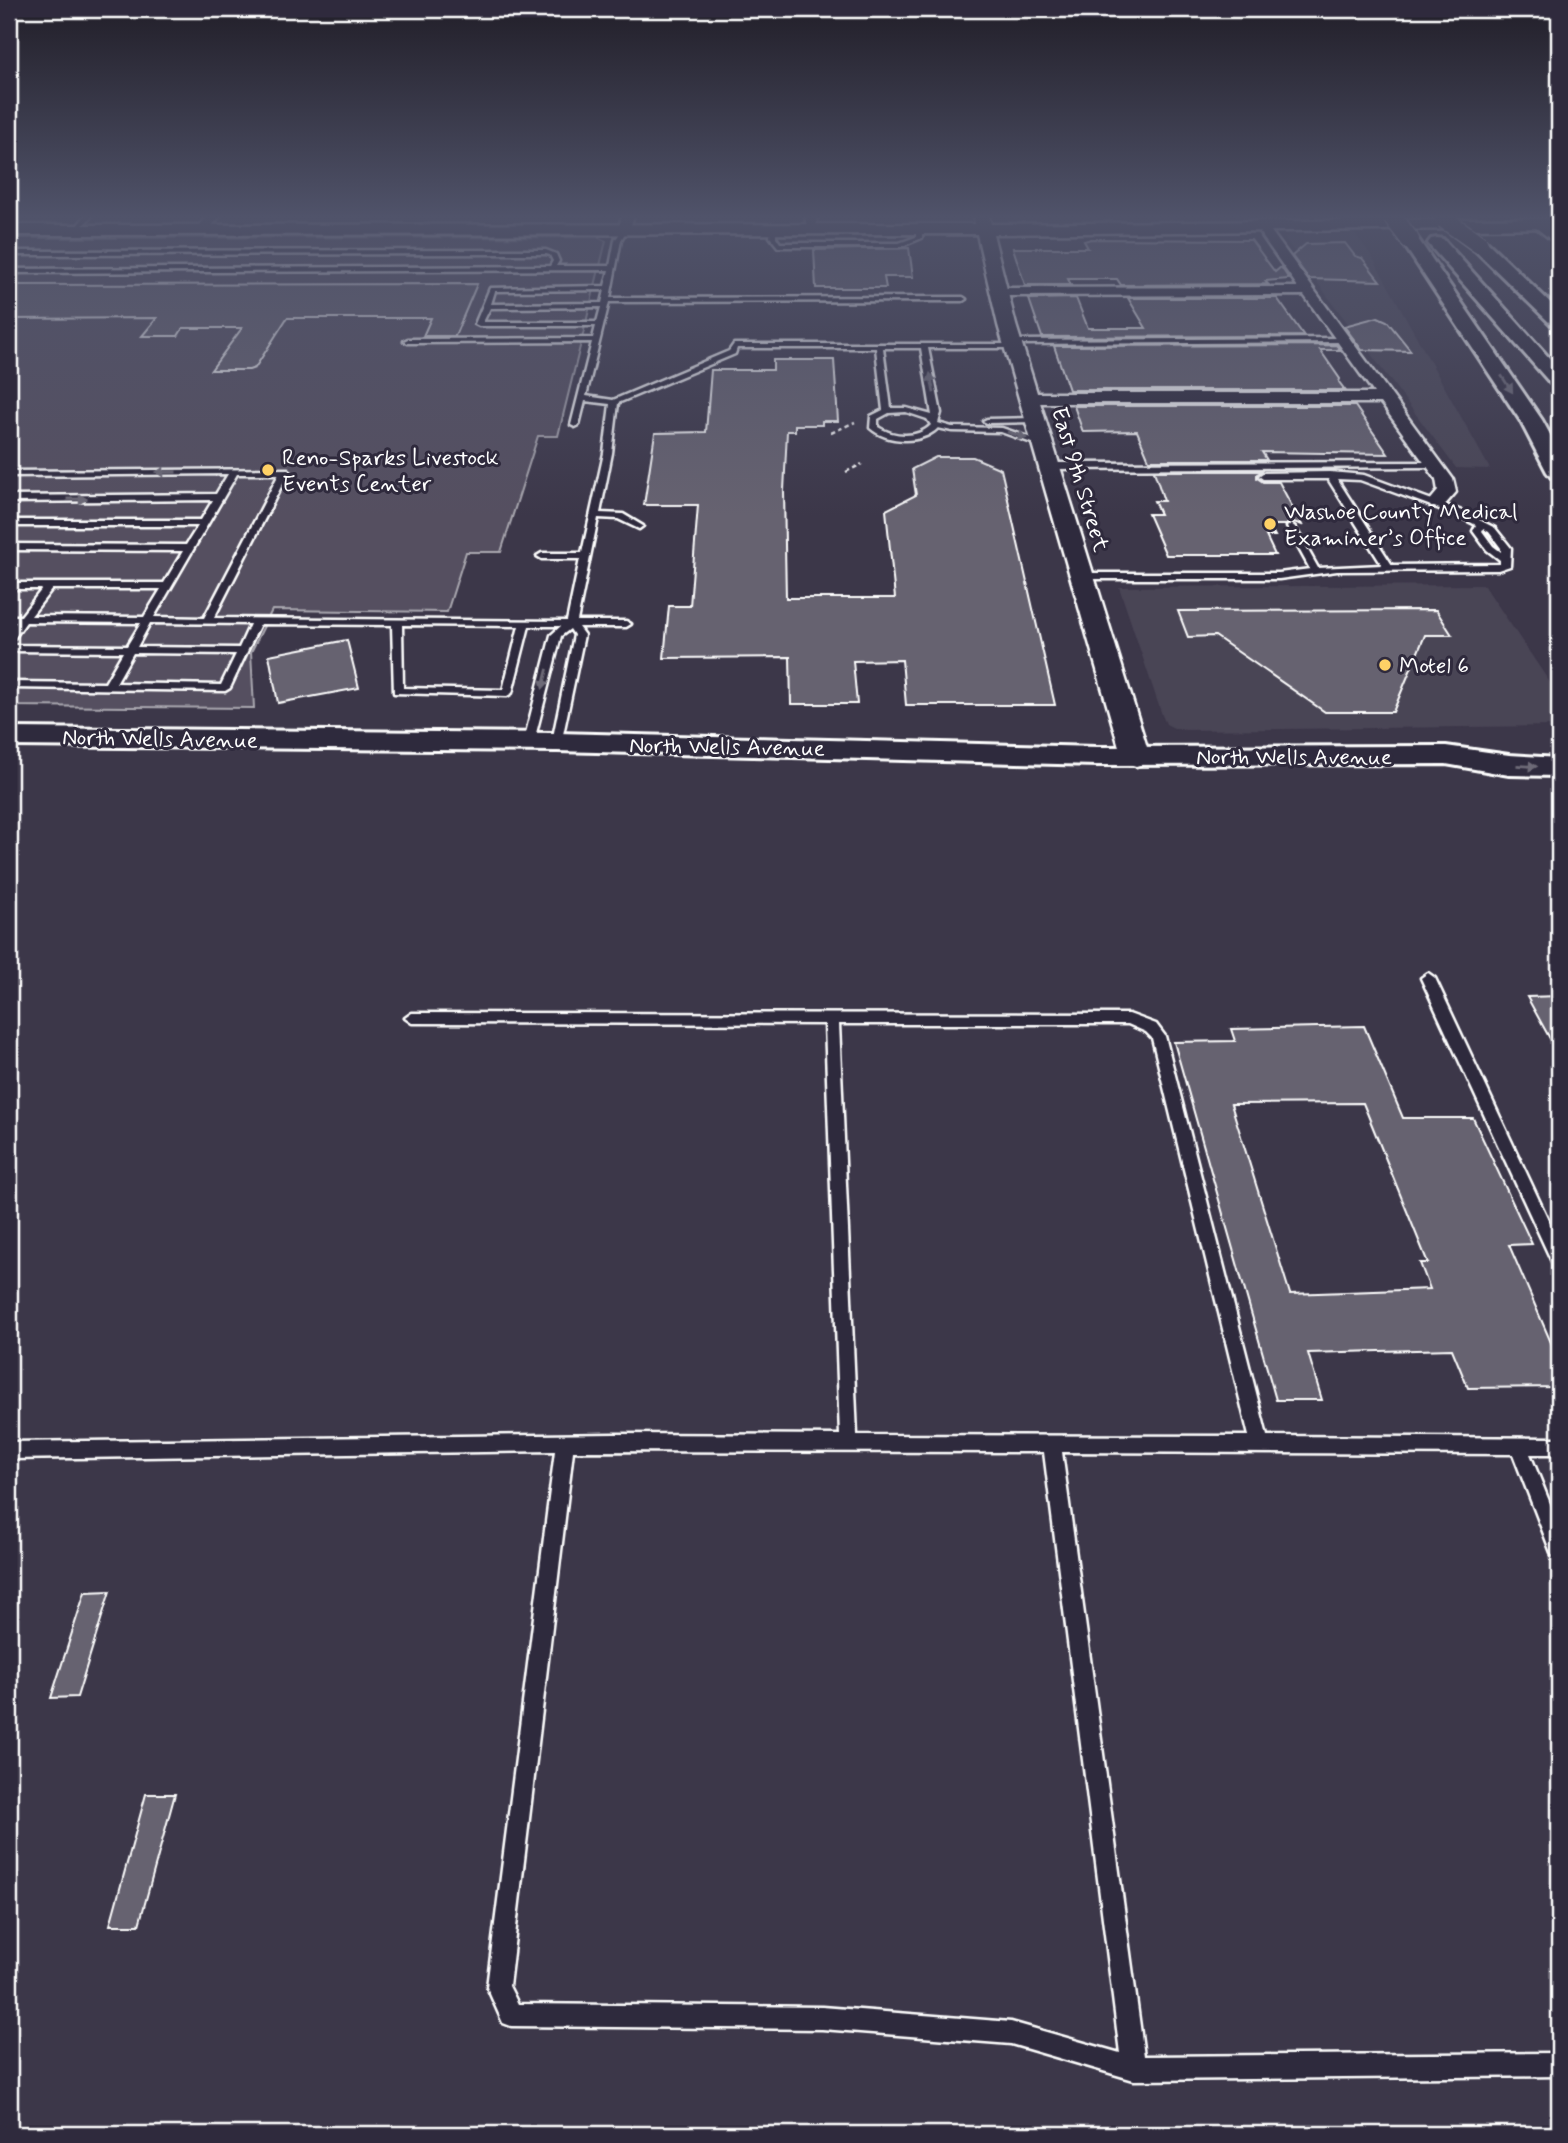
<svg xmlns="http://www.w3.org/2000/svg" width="1568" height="2143" viewBox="0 0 1568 2143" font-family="Mynerve,sans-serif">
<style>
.built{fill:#494455}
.green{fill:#555060;stroke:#aaa8b0;stroke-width:2}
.building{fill:#666270;stroke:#fff;stroke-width:2;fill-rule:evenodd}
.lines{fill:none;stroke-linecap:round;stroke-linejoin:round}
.service-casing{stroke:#fff;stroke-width:5}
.minor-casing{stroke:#fff;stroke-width:5}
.tertiary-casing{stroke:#fff;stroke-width:5}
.secondary-casing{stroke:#fff;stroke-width:6}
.motorway-casing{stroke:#fff;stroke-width:6}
.path{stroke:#fff;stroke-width:2.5;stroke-dasharray:4.5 3.5;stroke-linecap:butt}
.service{fill:#2f2a3d;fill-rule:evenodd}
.minor{fill:#2f2a3d;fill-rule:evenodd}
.tertiary{fill:#2f2a3d;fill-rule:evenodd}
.secondary{fill:#2f2a3d;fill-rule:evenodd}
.motorway{fill:#2f2a3d;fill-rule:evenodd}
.motorway-bridge-casing{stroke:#fff;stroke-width:21;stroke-linecap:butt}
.motorway-bridge{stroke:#2f2a3d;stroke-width:18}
.oneway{fill:#6d6a77}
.poi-dot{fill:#ffd166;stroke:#2f2a3d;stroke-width:2.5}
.labels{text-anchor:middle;stroke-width:6;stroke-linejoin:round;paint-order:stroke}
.far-poi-label{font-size:23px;fill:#fff;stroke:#2f2a3d;text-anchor:start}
.far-street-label{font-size:23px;fill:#fff;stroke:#2f2a3d}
</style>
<rect width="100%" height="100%" fill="#3c3749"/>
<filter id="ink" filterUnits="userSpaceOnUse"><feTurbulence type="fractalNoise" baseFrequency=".0143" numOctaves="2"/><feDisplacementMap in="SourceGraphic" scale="14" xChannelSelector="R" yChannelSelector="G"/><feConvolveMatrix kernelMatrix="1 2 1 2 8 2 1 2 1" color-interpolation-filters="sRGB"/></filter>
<g filter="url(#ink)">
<g class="built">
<path d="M1005 216H1364L1365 218 1017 221Z"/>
<path d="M1354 233 1370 253 1490 469 1456 468 1284 238 1290 234Z"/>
<path d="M1484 585 1559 696V726L1186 730 1174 728 1166 724 1162 715 1119 587Z"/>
</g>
<path class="green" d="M597 237 606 241 558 436H538L501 552H466L447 612 272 610 251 652 254 708 9 706V238Z"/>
<g class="building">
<path d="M1091 239 1251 240 1275 272 1281 267 1289 279 1265 281 1268 284 1121 285 1117 279H1068L1071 285H1025L1013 248H1088L1084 241Z"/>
<path d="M1345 243 1355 256 1362 258 1380 281 1309 279 1292 256 1306 244Z"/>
<path d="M909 248 913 277H884L886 288H816L814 250Z"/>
<path d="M477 284 455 336H423L431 318H287L255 368 249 370H211L242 328H183L178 336H142L157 318 9 319V285Z"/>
<path d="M1076 298 1088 328H1146L1128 298H1277L1304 336 1042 337 1029 299Z"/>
<path d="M1378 317 1387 321 1411 351 1362 350 1344 326Z"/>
<path d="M1336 345 1340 350H1320L1340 379 1339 382 1345 390H1069L1054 346Z"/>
<path d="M773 360H834L838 421H822V425H795V431H787L784 491 786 598H895L886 510 916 495 912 469 936 457H973L1001 469 1055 705H906L902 660 853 661 857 704H791L790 657 664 658 669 606H690L698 505H644L655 433 706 432 711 370H773Z"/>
<path d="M1074 406H1355L1388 454 1262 452 1267 460H1149L1137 431 1083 432Z"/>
<path d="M1154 471H1263L1257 474V478L1263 482H1279L1302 525 1291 521 1286 525H1269L1275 536H1266L1275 555H1166L1148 514H1160L1154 501H1164Z"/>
<path d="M1436 610 1452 635H1425L1393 712H1325L1215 636 1188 637 1178 611Z"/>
<path d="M347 640 359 688 278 703 269 655Z"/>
<path d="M1559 996V1055L1527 997Z"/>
<path d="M1364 1026 1403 1118H1473L1532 1244 1509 1245 1559 1361V1387L1468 1388 1452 1349 1308 1353 1322 1400H1276L1174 1042 1235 1041 1231 1029ZM1363 1103 1428 1263H1420L1430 1289 1290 1294 1231 1104Z"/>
<path d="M110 1591 77 1697 51 1698 85 1592Z"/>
<path d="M146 1794H175L139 1925H110Z"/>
</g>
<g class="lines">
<defs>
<g id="service">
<path d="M85 216H92L77 231H73Z"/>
<path d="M624 228 627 230 621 240 610 298 963 297 966 299 963 301 609 302 586 396 613 400 729 351 734 344H1011L1008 342 1012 340 1343 338 1347 340 1343 342 1014 344 1017 346 1013 348H928L941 413 938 423 952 427 1002 428 1046 443V447H1043L1001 432 952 431 938 428C921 445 887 443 870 428L871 416 883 410 876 348H737L735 354 618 403 612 453 600 513 623 514 643 526 639 529 618 519 598 518 577 621H626L631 624 626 627H578L584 635 561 744 557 745 552 742 574 635 570 629 561 636 534 741 529 744 524 741 551 635 561 626H529L512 693 507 696 394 693 392 625 260 624 230 688 225 691 9 688V682L105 683 123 652 9 651V645L127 646 141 623 26 622 13 640 9 641V632L16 622H9V616H21L42 589H9V583H164L183 551 9 550V544L186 545 198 526H9V520H201L213 500 9 502V496L216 494 228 474 9 476V471L288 469 289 471 214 618 567 621 580 559H542L537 556 542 553H582L604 453 610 404 585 401 579 425 575 427 571 425 592 342 408 343 404 341 408 339 593 338 596 326H479L475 324 490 288 605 286 609 270 9 273V269L550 266 553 261 550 255 546 254 9 255V251L546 250 556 254 559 261 556 266H610L615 240ZM605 290 602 303 491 304 495 291ZM601 307 597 322H483L490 308ZM883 348H921L932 415 906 408H891ZM906 412 927 419 931 425C917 439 894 437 878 427V419L889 413ZM237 474H279L204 618 154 617ZM52 589H161L144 617 31 616ZM150 623 250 624 239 648 137 647ZM402 625 519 626 503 690 403 688ZM133 653 236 654 221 685 116 683Z"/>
<path d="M771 228 776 229V237L780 243H899L916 237V229L919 227 922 229V238L900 247H778L770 237Z"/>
<path d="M1039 418 1040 420 1036 422 987 423 983 421 987 419Z"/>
<path d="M1435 462 1436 464 1432 467 1049 469 1045 466 1049 463Z"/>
<path d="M1330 472 1364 475 1462 511 1495 528 1511 548 1510 566 1498 570 1337 571 1279 579H1082L1077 576 1082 573H1279L1310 569 1287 527 1291 524 1295 527 1318 568 1382 565 1328 479H1263L1259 476 1263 473ZM1337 479 1360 480 1456 515 1476 525 1473 531 1487 550 1500 560V564L1392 565ZM1483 529 1489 532 1501 548V552L1493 546 1482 531Z"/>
<path d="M1428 973 1435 978 1559 1243V1266L1553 1264 1421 978Z"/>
<path d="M412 1013 1129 1014 1156 1024 1165 1036 1267 1436 1559 1438V1454H1530L1559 1526V1557L1552 1555 1513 1454 1062 1452 1144 2056 1559 2053V2076L1134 2080 1011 2044 822 2029 511 2026 503 2023 487 1987 555 1451 9 1459V1442L615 1434 840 1435 825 1024 412 1023 405 1018ZM839 1024H1128L1146 1032 1152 1038 1249 1436 857 1435ZM573 1451 1044 1452 1120 2053 1011 2022 822 2007 518 2004 509 1986Z"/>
</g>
<g id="minor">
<path d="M207 216H220L206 233H198L196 230Z"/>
<path d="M622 216H634L628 233H620L618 230Z"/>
<path d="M805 216H817L816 232H808Z"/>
<path d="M1538 219 1559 236V246L1534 226V220Z"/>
<path d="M1261 222 1265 223 1453 479 1456 492 1443 507H1431L1428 503 1438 491 1436 479 1381 403H1029L1021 398 1029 393H1374L1304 295 998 296 991 292 998 288 1298 287 1255 226Z"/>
</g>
<path id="tertiary" d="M974 216H989L991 224 1559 218V228L993 234 1016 325 1150 757 1146 763 1136 766 1126 763 1122 757 998 325 977 234 9 235V225L975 224Z"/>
<path id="secondary" d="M9 728 557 733 1097 747 1446 746 1509 755 1559 758V776L1509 775 1446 764 1097 765 557 751 9 746Z"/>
<g id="motorway">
<path d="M1410 235 1416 236 1542 420 1559 451V479L1551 477 1547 472 1520 420 1401 240Z"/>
<path d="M1437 238 1443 239 1559 369V387L1552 385 1431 247 1428 243 1431 239Z"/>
<path d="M1479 239 1485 240 1559 311V327L1552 325 1473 248 1470 244Z"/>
</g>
</defs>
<use href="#service" class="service-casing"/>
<use href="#minor" class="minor-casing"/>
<use href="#tertiary" class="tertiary-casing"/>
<use href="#secondary" class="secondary-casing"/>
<use href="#motorway" class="motorway-casing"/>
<g class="path">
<path d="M831 433 855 422"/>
<path d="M846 472 862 464"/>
</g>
<use href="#service" class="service"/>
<use href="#minor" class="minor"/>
<use href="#tertiary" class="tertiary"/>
<use href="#secondary" class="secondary"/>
<use href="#motorway" class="motorway"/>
<defs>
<g id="motorway-bridge">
<path d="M1392 216 1410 240"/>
<path d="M1444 219 1479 244"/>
</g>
</defs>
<use href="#motorway-bridge" class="motorway-bridge-casing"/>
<use href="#motorway-bridge" class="motorway-bridge"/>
</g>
<defs><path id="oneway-solid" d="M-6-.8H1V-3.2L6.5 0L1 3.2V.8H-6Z" transform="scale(1.75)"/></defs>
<g class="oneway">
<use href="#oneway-solid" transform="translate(932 383) rotate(-101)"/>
<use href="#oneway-solid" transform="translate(1507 384) rotate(57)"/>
<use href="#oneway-solid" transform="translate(1017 435) rotate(19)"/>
<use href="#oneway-solid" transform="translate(166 472) rotate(180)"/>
<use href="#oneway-solid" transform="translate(77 499)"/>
<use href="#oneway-solid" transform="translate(545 679) rotate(104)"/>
<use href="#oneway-solid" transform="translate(1527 766) rotate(3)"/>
</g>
</g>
<linearGradient id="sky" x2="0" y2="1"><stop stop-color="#211e28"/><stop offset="0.42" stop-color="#50536a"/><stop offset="1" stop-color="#50536a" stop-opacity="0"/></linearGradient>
<rect width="1568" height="516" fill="url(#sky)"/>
<g class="poi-dot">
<circle cx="268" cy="470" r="7"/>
<circle cx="1270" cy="524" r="7"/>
<circle cx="1385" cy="665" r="7"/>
</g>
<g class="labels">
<g class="far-poi-label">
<text x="282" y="465">Reno-Sparks Livestock<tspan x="282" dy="26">Events Center</tspan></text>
<text x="1284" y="519">Washoe County Medical<tspan x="1284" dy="26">Examiner’s Office</tspan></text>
<text x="1399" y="673">Motel 6</text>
</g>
<g class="far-street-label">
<text transform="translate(1081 479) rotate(73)" y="8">East 9th Street</text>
<text transform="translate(160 738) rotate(1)" y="8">North Wells Avenue</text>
<text transform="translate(727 746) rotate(1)" y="8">North Wells Avenue</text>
<text x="1294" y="764">North Wells Avenue</text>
</g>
</g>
<rect width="1568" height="2143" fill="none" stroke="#2f2a3d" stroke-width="35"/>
<rect x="18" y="18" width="1533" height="2108" fill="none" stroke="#fff" stroke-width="2.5" filter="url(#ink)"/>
</svg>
